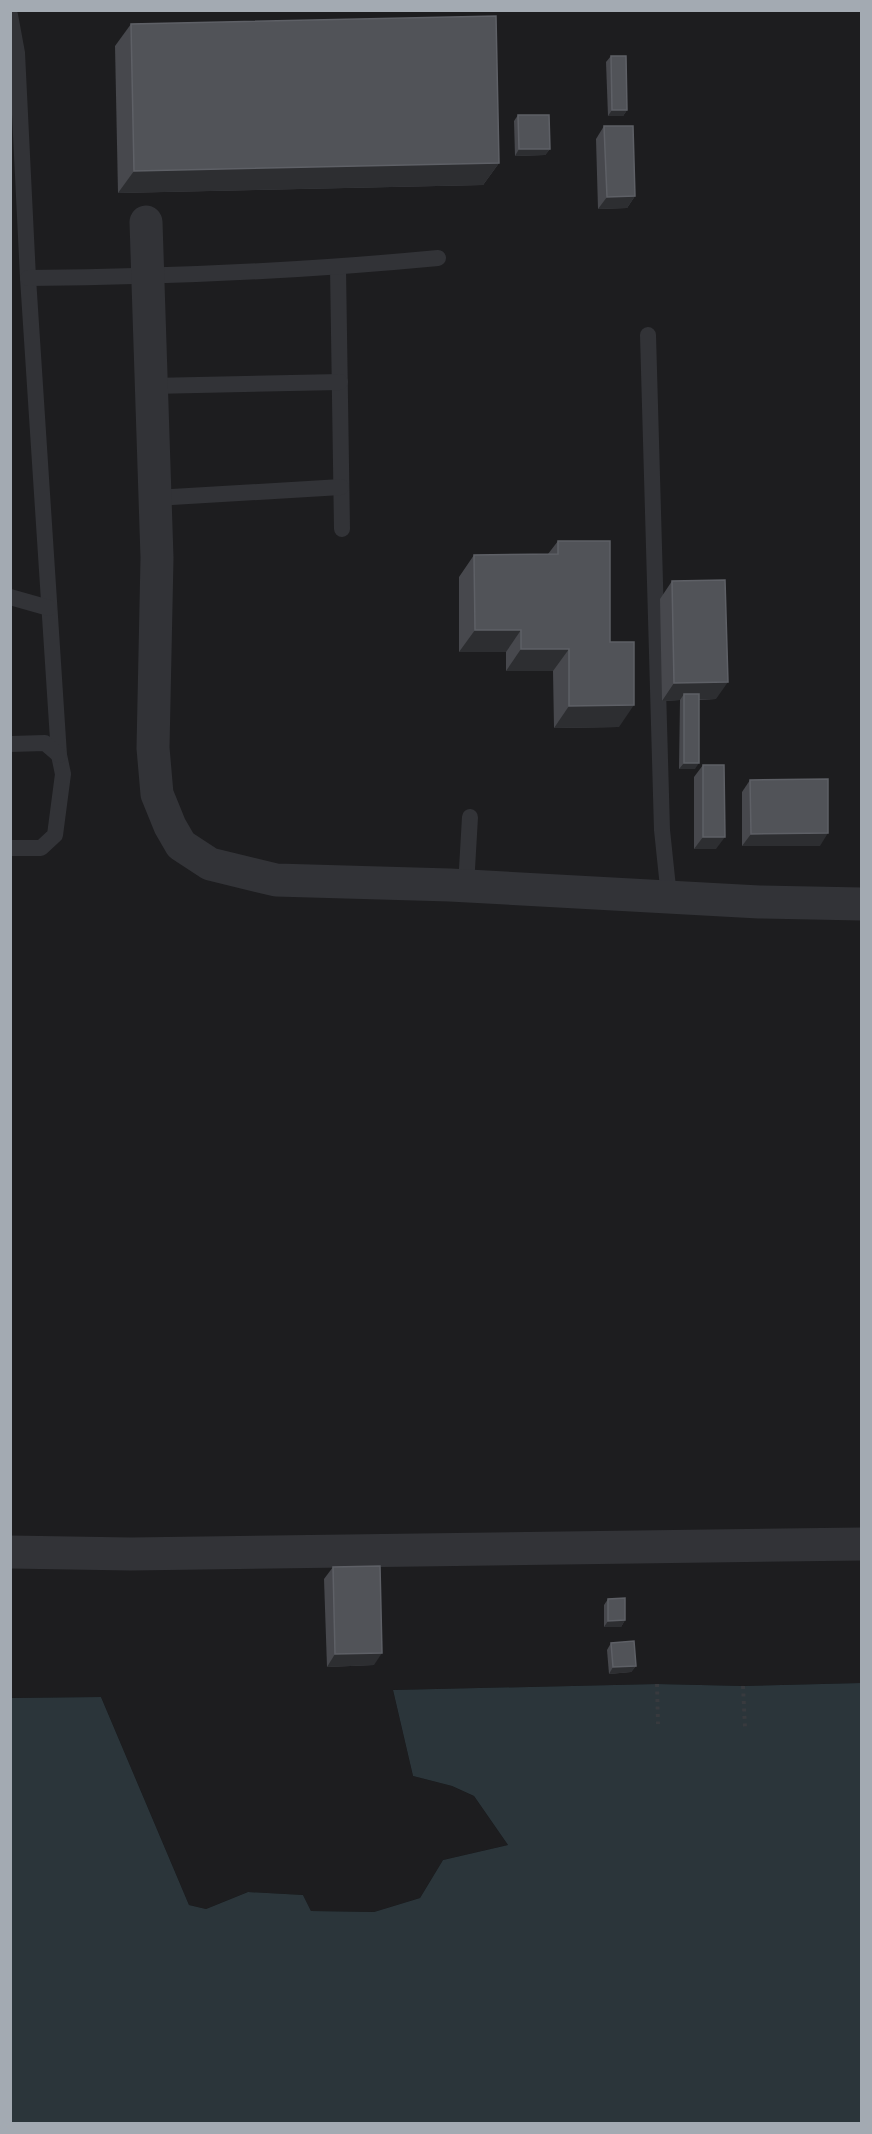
<svg xmlns="http://www.w3.org/2000/svg" width="872" height="2134" viewBox="0 0 872 2134" font-family="'Fira Sans',sans-serif">
<style>
.built{fill:#1d1d1f}
.water{fill:#2b353a}
.lines{fill:none;stroke-linecap:round;stroke-linejoin:round}
.path{stroke:#383a3e;stroke-width:4;stroke-dasharray:3 4.5;stroke-linecap:butt}
.lane{stroke:#323337;stroke-width:16}
.street{stroke:#323337;stroke-width:33}
.wall{fill:#47484d}
.shaded-wall{fill:#2d2e31}
.building{fill:#515358;stroke:#5e6066;stroke-width:1.5}
</style>
<rect width="100%" height="100%" fill="#111112"/>
<path class="built" d="M10 11H861V1683L743 1686 657 1684 393 1690 413 1776 452 1786 474 1796 508 1845 443 1860 420 1898 374 1912 311 1911 303 1895 248 1892 206 1909 189 1905 101 1697 11 1698Z"/>
<path class="water" d="M861 1683V2123H11V1698L101 1697 189 1905 206 1909 248 1892 303 1895 311 1911 374 1912 420 1898 443 1860 508 1845 474 1796 452 1786 413 1776 393 1690 657 1684 743 1686Z"/>
<g class="lines">
<g class="path">
<path d="M657 1684 658 1724"/>
<path d="M743 1686 745 1728"/>
</g>
<g class="lane">
<path d="M10 15 17 53 28 278 59 755 63 774 55 835 41 848H10"/>
<path d="M338 268 342 529"/>
<path d="M28 278C165 277 302 271 438 258"/>
<path d="M648 335 662 830 669 897"/>
<path d="M151 386 340 382"/>
<path d="M155 498 341 487"/>
<path d="M10 597 49 608"/>
<path d="M10 744 45 743 59 755"/>
<path d="M466 886 470 817"/>
</g>
<g class="street">
<path d="M146 222 157 558 153 748 157 794 170 826 181 845 210 864 276 880 450 885 759 902 862 904"/>
<path d="M10 1552 131 1554 862 1544"/>
</g>
</g>
<g class="wall">
<path d="M131 24 499 163 483 185 118 193 115 46Z"/>
<path d="M611 56 627 110 623 116H608L606 62Z"/>
<path d="M518 115 550 149 545 155 515 156 514 121Z"/>
<path d="M604 126 635 196 627 208 598 209 596 139Z"/>
<path d="M558 541 610 642 619 727 554 728 553 671H506V652H459V577L474 555 548 554Z"/>
<path d="M672 581 716 699 699 700 695 769H679L680 700 662 701 660 599Z"/>
<path d="M703 765 716 849H694V777Z"/>
<path d="M750 780 820 846H742V792Z"/>
<path d="M333 1567 374 1665 327 1667 324 1579Z"/>
<path d="M608 1599 625 1620 621 1627H604V1605Z"/>
<path d="M611 1643 636 1666 631 1672 609 1674 607 1650Z"/>
</g>
<g class="shaded-wall">
<path d="M612 110H627L623 116H608Z"/>
<path d="M519 149H550L545 155 515 156Z"/>
<path d="M499 163 483 185 118 193 134 171Z"/>
<path d="M635 196 627 208 598 209 607 197Z"/>
<path d="M475 630H521L506 652H459Z"/>
<path d="M521 649H569L553 671H506Z"/>
<path d="M728 682 716 699 684 700V694L680 700 662 701 674 683Z"/>
<path d="M634 705 619 727 554 728 569 706Z"/>
<path d="M684 763H699L695 769H679Z"/>
<path d="M828 833 820 846H742L751 834Z"/>
<path d="M703 837H725L716 849H694Z"/>
<path d="M625 1620 621 1627H604L608 1621Z"/>
<path d="M382 1653 374 1665 327 1667 335 1654Z"/>
<path d="M636 1666 631 1672 609 1674 613 1667Z"/>
</g>
<g class="building">
<path d="M496 16 499 163 134 171 131 24Z"/>
<path d="M611 56H626L627 110H612Z"/>
<path d="M518 115H549L550 149H519Z"/>
<path d="M604 126H633L635 196 607 197Z"/>
<path d="M558 541H610V642H634V705L569 706V649H521V630H475L474 555 558 554Z"/>
<path d="M725 580 728 682 674 683 672 581Z"/>
<rect x="684" y="694" width="15" height="69"/>
<path d="M703 765H724L725 837H703Z"/>
<path d="M828 779V833L751 834 750 780Z"/>
<path d="M380 1566 382 1653 335 1654 333 1567Z"/>
<path d="M625 1598V1620L608 1621V1599Z"/>
<path d="M634 1641 636 1666 613 1667 611 1643Z"/>
</g>
<rect width="872" height="2134" fill="none" stroke="#a3aab2" stroke-width="24"/>
</svg>
